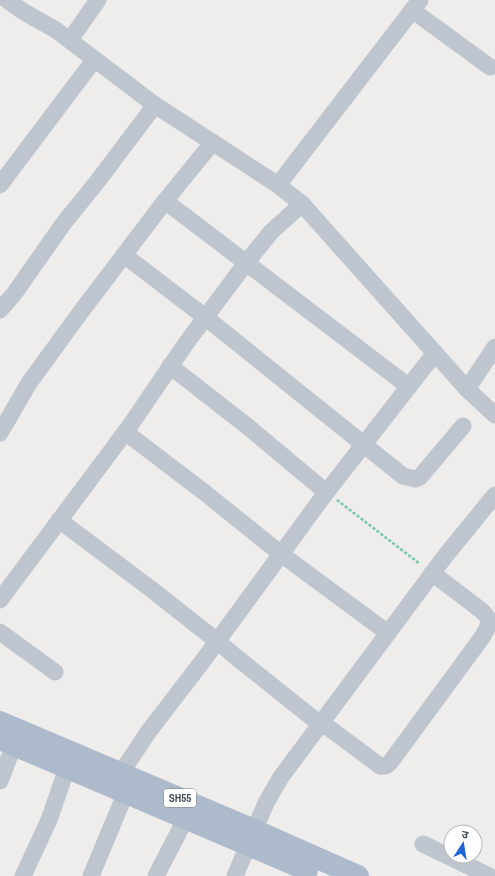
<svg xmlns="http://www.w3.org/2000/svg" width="495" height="876" viewBox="0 0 495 876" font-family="'Archivo Narrow','Noto Sans Devanagari',sans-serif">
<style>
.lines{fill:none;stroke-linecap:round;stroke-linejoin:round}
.path{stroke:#73c9a4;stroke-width:2.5;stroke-dasharray:3 2;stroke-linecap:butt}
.minor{stroke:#bdc5ce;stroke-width:17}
.major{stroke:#acbacb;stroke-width:22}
.labels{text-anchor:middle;stroke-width:3;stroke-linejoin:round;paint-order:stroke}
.shield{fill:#fff;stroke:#7d838b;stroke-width:1}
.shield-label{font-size:11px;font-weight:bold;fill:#454e59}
</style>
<rect width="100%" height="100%" fill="#efecec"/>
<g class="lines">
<path class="path" d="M337 500 420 564"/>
<g class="minor">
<path d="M7 0 24 12 56 30 155 105 278 185 302 204 467 389 495 415"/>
<path d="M412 10 490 67"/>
<path d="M70 40 98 0"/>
<path d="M0 185 94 60"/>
<path d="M278 185 420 0"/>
<path d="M165 201 408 386"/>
<path d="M124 255 205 317 403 476 415 479 420 477 463 426"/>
<path d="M0 310 14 294 63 224 97 182 155 105"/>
<path d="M170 366 247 426 326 492"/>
<path d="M467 389 495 347"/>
<path d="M125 432 204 492 281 554 388 633"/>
<path d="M0 433 29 383 80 313 165 201 213 142"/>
<path d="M59 520 151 589 217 641 236 657 320 724"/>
<path d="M0 600 129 427 187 342 246 263 271 232 302 204"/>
<path d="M0 632 55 672"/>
<path d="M321 722 380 766C386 767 388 765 392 760L483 636C489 625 492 620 482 611L432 573"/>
<path d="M121 773 149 731 205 658 322 498 435 353"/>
<path d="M0 781 14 745"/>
<path d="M423 844 489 876"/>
<path d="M23 876 49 820 67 768"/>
<path d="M91 876 126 792"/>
<path d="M156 876 186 818"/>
<path d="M235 876 266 803 281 777 446 555 495 495"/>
</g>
<g class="major">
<path d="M0 722 254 830 358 876"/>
<path d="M0 739 307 870"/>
</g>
</g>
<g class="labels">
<rect class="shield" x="164" y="789" width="32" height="18" rx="3"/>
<g class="shield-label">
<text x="180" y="802">SH55</text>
</g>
</g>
<g transform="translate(463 844) rotate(12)"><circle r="19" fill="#ffffff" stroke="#b5b8bd"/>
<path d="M0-3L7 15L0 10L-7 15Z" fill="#1d64d7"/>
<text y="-6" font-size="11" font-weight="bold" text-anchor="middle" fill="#454e59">उ</text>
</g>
</svg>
